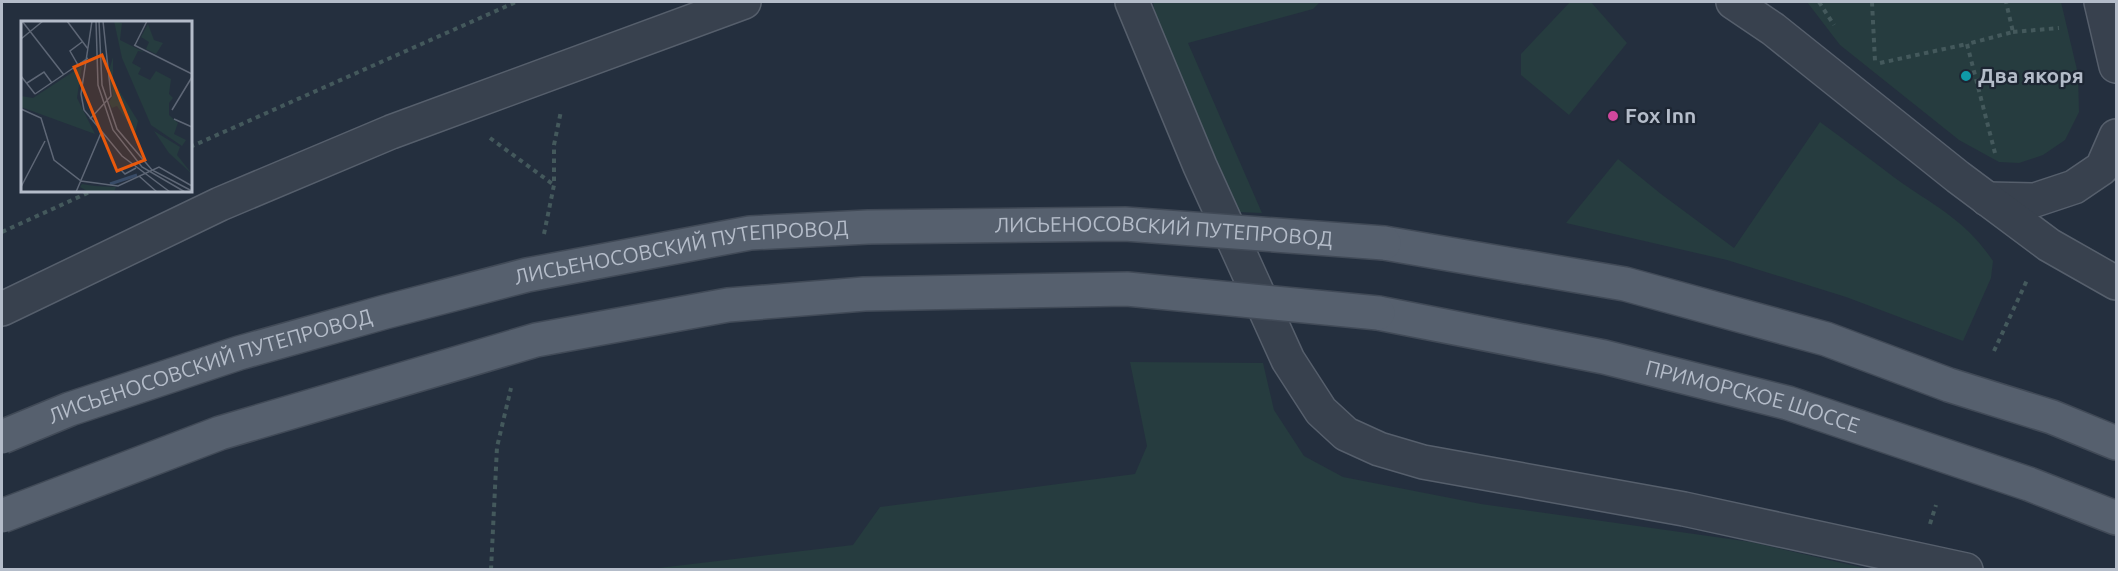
<svg xmlns="http://www.w3.org/2000/svg" width="2118" height="571" viewBox="0 0 2118 571" font-family="Ubuntu,sans-serif">
<style>
.green{fill:#263c3f}
.lines{fill:none;stroke-linecap:round;stroke-linejoin:round}
.minor-casing{stroke:#565f6c;stroke-width:36}
.tertiary-casing{stroke:#565f6c;stroke-width:36}
.primary-casing{stroke:#414a57;stroke-width:36}
.path{stroke:#44595c;stroke-width:4;stroke-dasharray:4.5 4.5;stroke-linecap:butt}
.minor{stroke:#38414e;stroke-width:33}
.tertiary{stroke:#38414e;stroke-width:33}
.primary{stroke:#56606e;stroke-width:33}
.primary-bridge-casing{stroke:#414a57;stroke-width:36;stroke-linecap:butt}
.primary-bridge{stroke:#56606e;stroke-width:33}
.culture-dot{fill:#0f9aa8;stroke:#1d2633;stroke-width:2}
.hotel-dot{fill:#d1479c;stroke:#1d2633;stroke-width:2}
.labels{text-anchor:middle;stroke-width:4.5;stroke-linejoin:round;paint-order:stroke}
.poi-label{font-size:21px;font-weight:bold;fill:#b4bcc9;stroke:#1d2633;text-anchor:start}
.street-label{font-size:21px;fill:#b4bcc9;stroke:#1d2633}
.inset-river{fill:none;stroke:#394c67;stroke-width:3}
.inset-road{fill:none;stroke:#5e6776;stroke-width:1.5}
.view{fill:#e8590c;fill-opacity:0.15;stroke:#e8590c;stroke-width:3}
.inset-edge{fill:none;stroke:#b4bcc9;stroke-width:3}
</style>
<rect width="100%" height="100%" fill="#242f3e"/>
<g class="green">
<path d="M1153 2H1320L1313 9 1188 43 1262 213 1237 212 1156 19Z"/>
<path d="M1570 2H1591L1627 43 1569 115 1521 75V54Z"/>
<path d="M1807 2H2061L2078 74 2079 112 2065 140 2043 155 2019 163 1999 162 1959 140 1840 45Z"/>
<path d="M1820 122C1845 140 1870 159 1895 178 1934 206 1965 219 1993 261L1991 278 1963 341 1846 297 1727 260 1566 223 1618 159 1661 194 1734 248Z"/>
<path d="M1130 362 1263 363 1274 410 1304 456 1343 477 1481 504 1751 542 1868 569H650L853 545 880 507 1135 474 1147 446Z"/>
</g>
<g class="lines">
<defs>
<g id="minor">
<path d="M2101 2 2116 66"/>
<path d="M1987 199 2035 200 2074 187 2102 168 2116 136"/>
</g>
<g id="tertiary">
<path d="M1132 2 1200 166 1288 360 1321 411 1346 434 1379 449 1423 462 1684 509 1966 570"/>
<path d="M1733 2 1773 29 1958 177 2049 245 2116 283"/>
<path d="M2 309 220 204 391 132 744 2"/>
</g>
<g id="primary">
<path d="M1384 243 1625 284 1826 339 1949 385 2052 417 2116 443"/>
<path id="s1" d="M1378 313 1604 357 1788 403 2029 484 2116 518"/>
</g>
</defs>
<use href="#minor" class="minor-casing"/>
<use href="#tertiary" class="tertiary-casing"/>
<use href="#primary" class="primary-casing"/>
<g class="path">
<path d="M1819 2 1834 25"/>
<path d="M1872 2 1875 61"/>
<path d="M2013 32 2059 28"/>
<path d="M1880 63 1967 44"/>
<path d="M490 138 554 185"/>
<path d="M190 147 516 2"/>
<path d="M1995 153 1967 44 2013 32 2006 2"/>
<path d="M2 232 94 190"/>
<path d="M544 234 554 185V145L561 111"/>
<path d="M1994 351 2028 278"/>
<path d="M1930 524 1936 505"/>
<path d="M491 570 497 447 511 388"/>
</g>
<use href="#minor" class="minor"/>
<use href="#tertiary" class="tertiary"/>
<use href="#primary" class="primary"/>
<defs>
<g id="primary-bridge">
<path id="s2" d="M2 437 70 409 239 353 385 312 527 275 750 233 868 227 1125 224 1384 243"/>
<path d="M2 516 220 433 536 340 728 305 864 294 1127 289 1378 313"/>
</g>
</defs>
<use href="#primary-bridge" class="primary-bridge-casing"/>
<use href="#primary-bridge" class="primary-bridge"/>
</g>
<circle class="culture-dot" cx="1966" cy="76" r="6"/>
<circle class="hotel-dot" cx="1613" cy="116" r="6"/>
<g class="labels">
<g class="poi-label">
<text x="1978" y="83">Два якоря</text>
<text x="1625" y="123">Fox Inn</text>
</g>
<g class="street-label">
<text dy="7" stroke="none"><textPath href="#s2" startOffset="1191">ЛИСЬЕНОСОВСКИЙ ПУТЕПРОВОД</textPath></text>
<text dy="7" stroke="none"><textPath href="#s2" startOffset="706">ЛИСЬЕНОСОВСКИЙ ПУТЕПРОВОД</textPath></text>
<text dy="7" stroke="none"><textPath href="#s2" startOffset="220">ЛИСЬЕНОСОВСКИЙ ПУТЕПРОВОД</textPath></text>
<text dy="7" stroke="none"><textPath href="#s1" startOffset="384">ПРИМОРСКОЕ ШОССЕ</textPath></text>
</g>
</g>
<g transform="translate(21 21)">
<rect width="171" height="171" fill="#242f3e"/>
<path d="M93 0 101 2 99 19 123 31 117 30 111 42 120 47 117 53 129 59 135 50 150 58 148 73 152 77 148 82V94L157 102 153 113 165 119 161 125 130 104 101 37ZM127 3 133 19 142 22 135 33 125 28 128 21 120 16ZM92 36V60L117 100 114 112 96 85 91 87 88 81 92 74 87 53ZM61 45 56 77 74 113 0 86V75L12 77ZM133 110 159 126 156 134 171 153 148 132ZM61 163 74 165 95 166 93 171H68L59 166Z" fill="#263c3f"/>
<path class="inset-river" d="M89 163 116 154"/>
<path class="inset-road" d="M1 0 43 54M46 0 67 28M71 0 60 73 63 89 101 135 149 171M75 0 77 64 92 109 121 146 164 171M78 0 81 64 96 108 131 149 171 170M0 18 22 0M113 24 171 53M114 24 126 0M57 44 49 30 61 21M0 55 14 73M6 62 23 51 31 62M14 73 67 37M0 88 20 97 33 139 60 160 97 165 138 146 171 165M151 89 171 56M69 98 90 75 82 0M153 98 171 106M100 149 104 153 115 147M118 155 136 171M0 166 24 120M55 171 80 112"/>
<path class="view" d="M81 34 124 139 96 150 53 46Z"/>
<rect width="171" height="171" class="inset-edge"/>
</g>
<rect width="2118" height="571" fill="none" stroke="#b4bcc9" stroke-width="6"/>
</svg>
